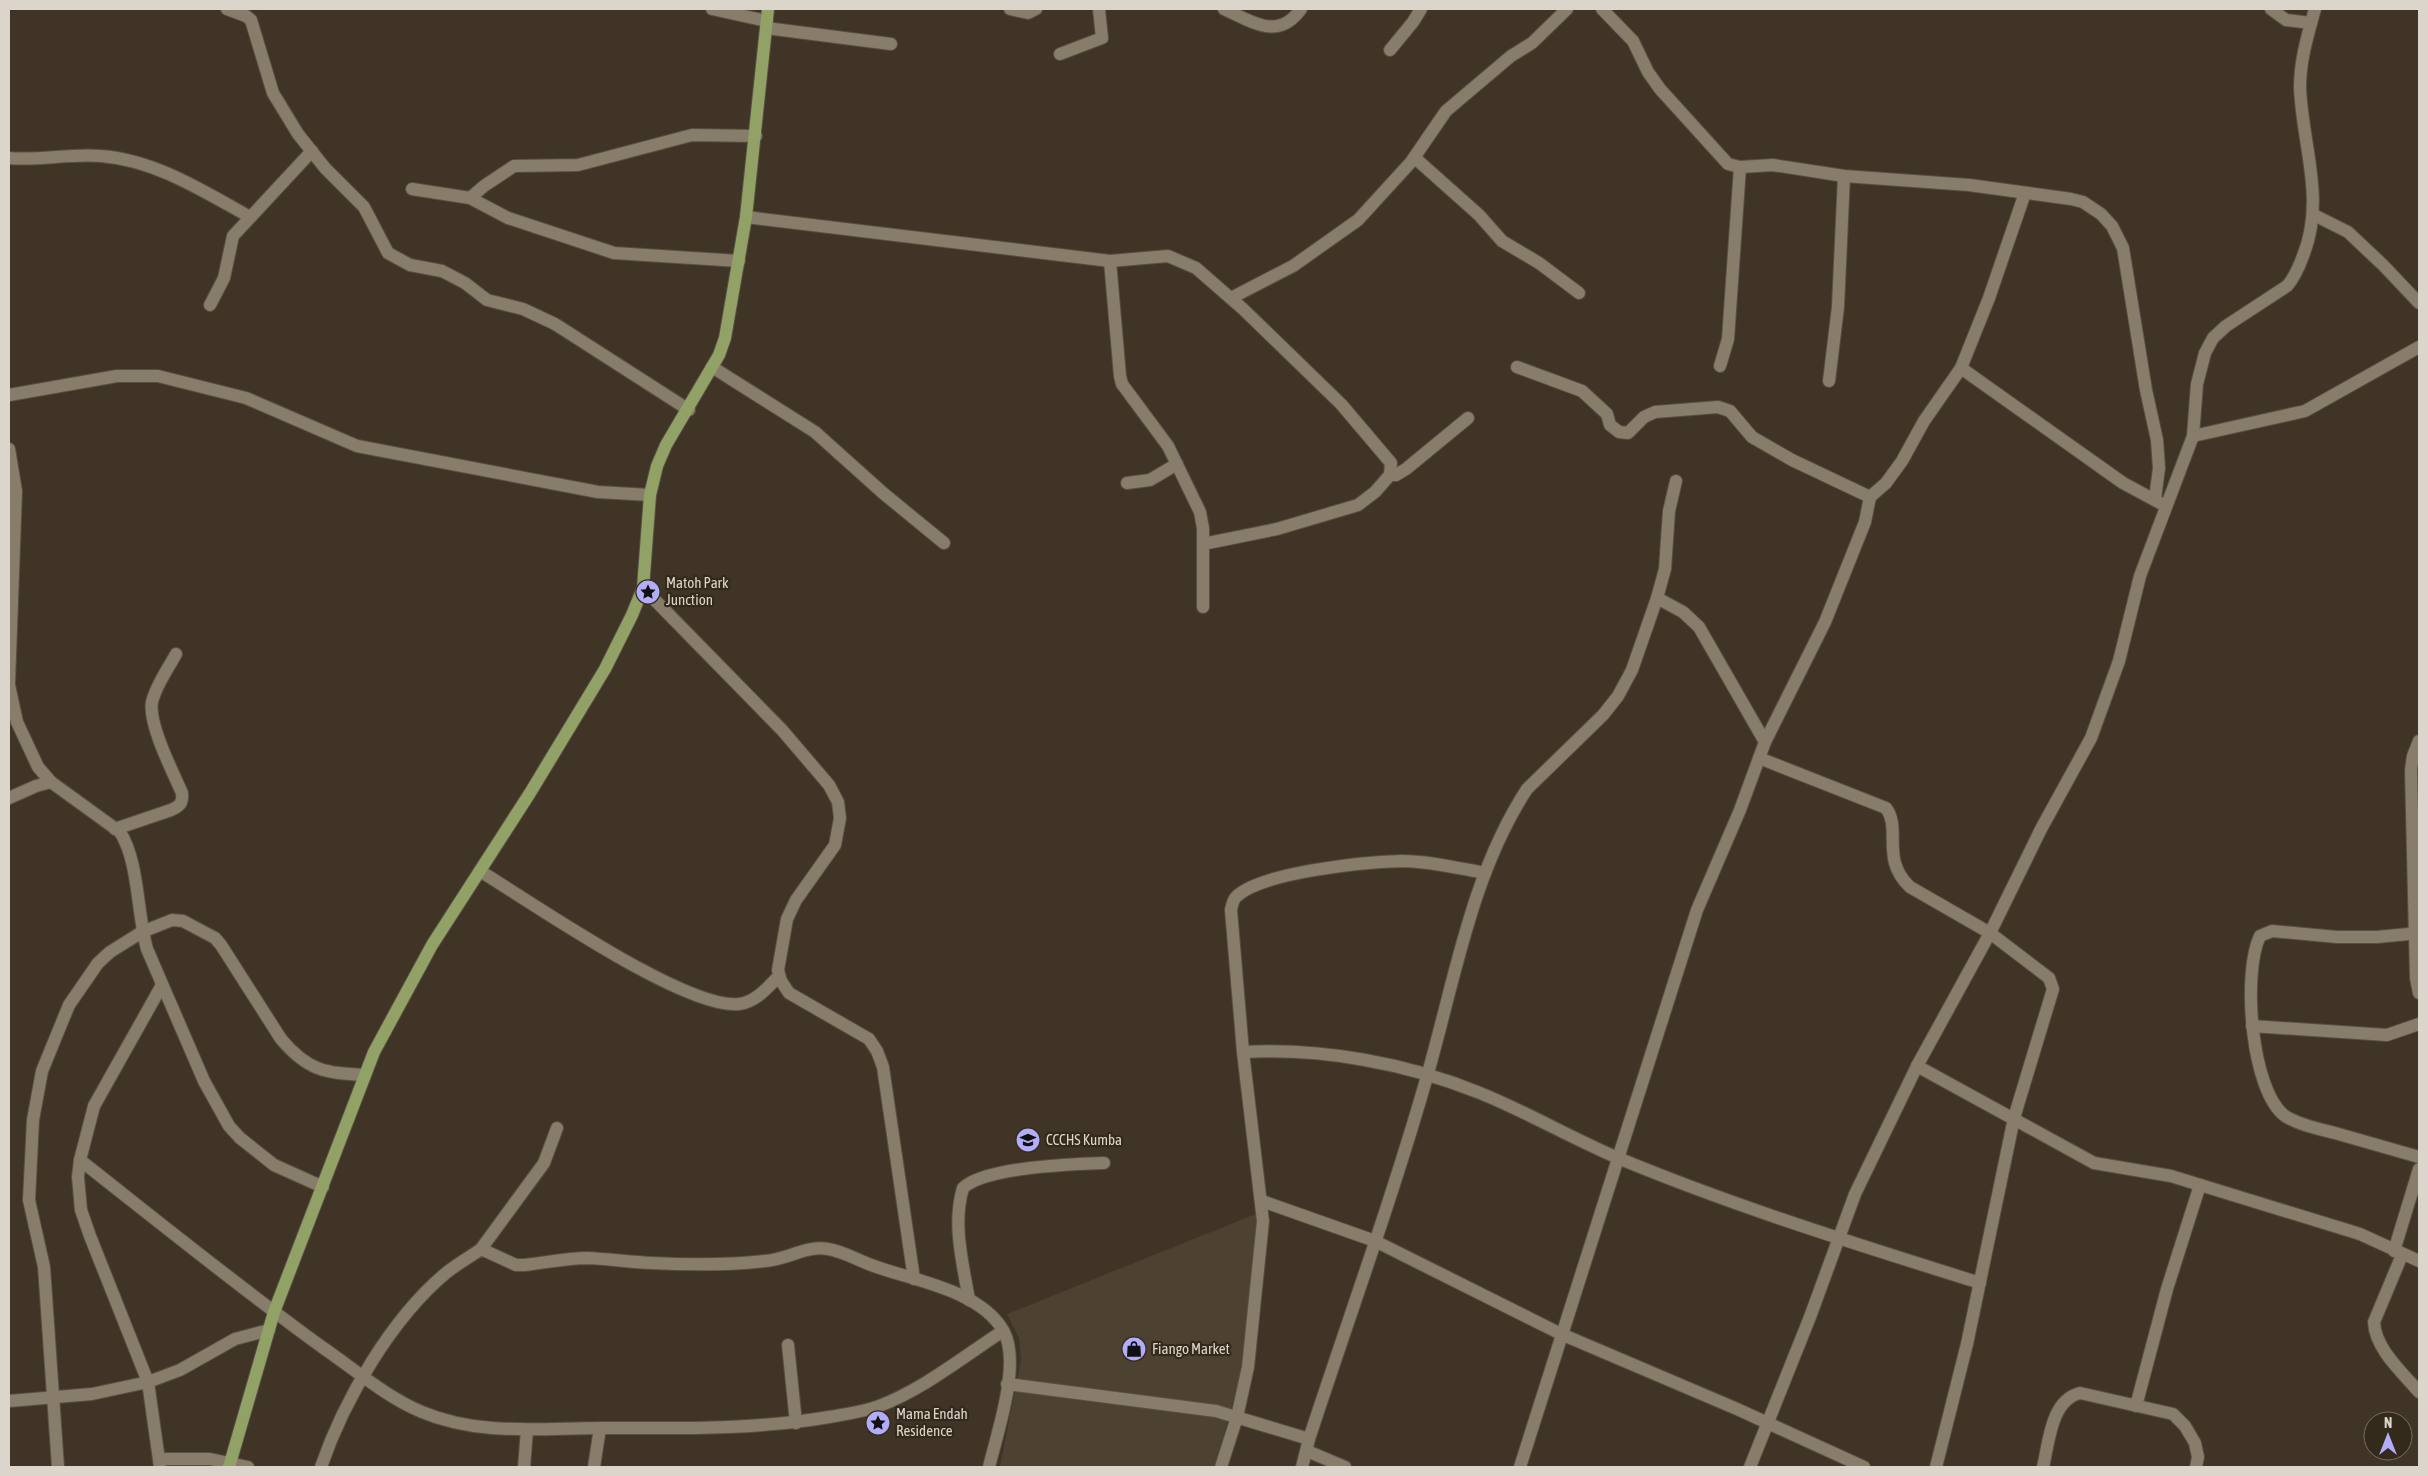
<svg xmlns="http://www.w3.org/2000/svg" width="2428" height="1476" viewBox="0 0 2428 1476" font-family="'Asap Condensed',sans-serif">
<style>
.commercial{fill:#4d4232}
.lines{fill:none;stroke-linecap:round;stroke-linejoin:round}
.minor-casing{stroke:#585043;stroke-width:14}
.major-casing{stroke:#585043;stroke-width:14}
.minor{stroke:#887c6b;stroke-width:12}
.major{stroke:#92a266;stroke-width:12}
.labels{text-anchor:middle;stroke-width:4.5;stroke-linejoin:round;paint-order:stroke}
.poi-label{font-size:15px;fill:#dcd5cc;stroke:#342a1c;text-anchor:start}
</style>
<rect width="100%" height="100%" fill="#3f3426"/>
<path class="commercial" d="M1261 1212 1246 1359 1214 1467H1000L1021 1360 1019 1338 1007 1314Z"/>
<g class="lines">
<defs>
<g id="minor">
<path d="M227 9 246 16 251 20 273 93 298 134 325 168 364 207 388 253 410 265 442 271 465 283 487 300 523 309 555 324 689 410"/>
<path d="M712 9 767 21"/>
<path d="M1010 9 1028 13 1036 9"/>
<path d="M1224 9C1253 22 1278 41 1301 9"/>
<path d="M1602 9 1633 41 1648 72 1660 89 1728 164 1740 167 1773 165 1844 176 1969 185 2071 199 2083 202 2101 214 2112 226 2123 248 2146 390 2157 440 2159 468 2155 499"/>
<path d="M2271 9 2286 20 2311 23"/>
<path d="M766 28 891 44"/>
<path d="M1390 50 1413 22 1421 9"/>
<path d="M1060 54 1102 38 1099 9"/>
<path d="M9 158C40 161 71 153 101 156 155 160 203 191 250 217"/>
<path d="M1415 158 1479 215 1502 241 1539 263 1579 293"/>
<path d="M412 189 470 198 508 218 614 253 739 261"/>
<path d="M470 198 484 186 514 166 578 165 692 135 756 136"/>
<path d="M2314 215 2348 232 2384 266 2419 303"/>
<path d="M746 217 1110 261 1120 376 1122 384 1168 446 1200 512 1203 528V607"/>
<path d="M1110 261 1168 256 1196 268 1243 309 1341 404 1391 463 1390 475 1375 492 1358 505 1277 529 1203 544"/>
<path d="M1231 298 1293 266 1358 220 1411 162 1446 111 1511 56 1532 43 1567 9"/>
<path d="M210 305 224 278 233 236 312 151"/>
<path d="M1720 366 1728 339 1740 167"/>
<path d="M712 367 815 432 883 493 944 543"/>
<path d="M1517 367 1582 391 1607 414 1610 425 1619 432 1628 433 1644 417 1655 412 1718 407 1730 411 1752 437 1792 460 1870 497"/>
<path d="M1961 368 2123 483 2162 504"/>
<path d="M1829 381 1838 307 1844 176"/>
<path d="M9 395 117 376H158L246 398 357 446 598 492 650 495"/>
<path d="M2193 436 2305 411 2419 347"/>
<path d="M9 449 16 491 9 683"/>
<path d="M1390 475H1396L1406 469 1468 418"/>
<path d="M1127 483 1150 480 1177 464"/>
<path d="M643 588 782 730 829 785 838 802 840 818 835 845 796 900 787 919 778 970 781 981 789 993 869 1039 877 1051 883 1067 914 1279"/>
<path d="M1657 598 1683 612 1699 627 1765 742"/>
<path d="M9 685 17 722 38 767 51 782 120 832C139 861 137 914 147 949L204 1081 229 1126 240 1138 274 1165 323 1187"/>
<path d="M2419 741 2413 756 2411 770 2416 978 2419 993"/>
<path d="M1759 758 1886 808C1902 829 1880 859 1910 887L1990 933 2049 978 2053 989 2014 1118 1967 1344 1936 1467"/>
<path d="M9 798 36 786 51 782"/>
<path d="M115 829 171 810C180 806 183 803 182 793 173 772 148 724 152 702 156 685 168 669 176 654"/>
<path d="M480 871C531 902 686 1010 739 1004 756 1002 767 988 779 976"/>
<path d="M2419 933 2377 937H2337L2272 931 2260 936C2242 973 2251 1091 2285 1116 2299 1125 2319 1129 2335 1133 2363 1141 2391 1149 2419 1157"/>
<path d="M2252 1026 2387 1035 2419 1024"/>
<path d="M1243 1052C1323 1048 1406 1063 1480 1093 1527 1112 1571 1138 1618 1158 1736 1207 1859 1245 1980 1283"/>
<path d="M1917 1066 2094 1163 2171 1176 2360 1234 2419 1261"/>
<path d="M80 1160C160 1223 239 1287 322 1347 354 1369 386 1397 422 1412 479 1436 540 1428 601 1428 677 1428 754 1430 829 1417 846 1414 863 1412 879 1406 924 1389 964 1356 1003 1331"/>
<path d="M1262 1201 1375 1241 1561 1334 1737 1409 1864 1467"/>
<path d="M481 1249 544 1163 557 1128"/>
<path d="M2394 1251 2419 1169"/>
<path d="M2402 1255 2374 1322C2375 1349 2403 1373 2419 1392"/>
<path d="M969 1300C963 1264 952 1224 963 1188 985 1167 1073 1164 1104 1163"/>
<path d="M788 1345 796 1423"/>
<path d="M1007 1384 1216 1411 1309 1439"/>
<path d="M9 1401 92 1394 148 1382 180 1370 235 1339 269 1330"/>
<path d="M2136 1406 2167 1289 2200 1185"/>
<path d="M1307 1451 1345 1467"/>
<path d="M159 1459H210L248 1467"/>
<path d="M58 1467 44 1267 29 1200 33 1120 42 1071 69 1005 98 963 110 952 142 932 172 920 183 921 215 938 221 945 281 1039C308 1071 325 1073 365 1075"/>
<path d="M160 1467 148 1382 90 1236 81 1210 78 1177 80 1160 94 1106 162 985"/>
<path d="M321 1467C344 1400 391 1319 446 1273 457 1264 470 1257 481 1249L516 1265H524C545 1263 566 1258 587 1258 609 1259 630 1262 652 1263 689 1265 728 1265 765 1261 786 1260 807 1245 828 1249 843 1251 859 1261 874 1266 915 1281 979 1290 1003 1330 1022 1362 997 1433 989 1467"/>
<path d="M524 1467 527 1430"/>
<path d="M594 1467 600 1428"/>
<path d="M1221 1467 1237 1417 1248 1367 1263 1221 1243 1052 1231 910C1232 905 1233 899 1237 896 1263 872 1365 862 1401 861 1429 861 1457 868 1485 873"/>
<path d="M1302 1467 1309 1439C1349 1317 1393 1196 1428 1073 1455 978 1472 873 1527 789L1603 715 1618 696 1632 670 1657 598 1665 569 1669 511 1676 481"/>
<path d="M1520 1467 1697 910 1740 810 1765 742 1825 622 1865 522 1870 497 1886 483 1902 461 1924 421 1961 368 1989 298 2025 193"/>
<path d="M1750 1467 1810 1317 1855 1194 1917 1066 1990 933 2041 829 2091 738 2119 661 2140 576 2193 436 2197 384 2205 353 2213 338 2226 326 2287 286C2295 277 2299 267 2303 256 2326 199 2302 145 2300 87 2300 60 2308 34 2315 9"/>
<path d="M2043 1467C2049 1442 2051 1400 2080 1393L2173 1414 2185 1426 2195 1443 2198 1457 2196 1467"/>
</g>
<path id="major" d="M229 1467 274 1312 374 1052 432 945 530 793 605 669 632 615 643 588 650 495 657 466 666 445 719 355 725 338 746 217 768 9"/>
</defs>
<use href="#minor" class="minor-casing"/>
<use href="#major" class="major-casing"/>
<use href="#minor" class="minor"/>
<use href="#major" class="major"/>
</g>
<defs>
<symbol id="sight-disc" viewBox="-11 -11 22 22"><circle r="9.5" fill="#b2adf9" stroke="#342a1c"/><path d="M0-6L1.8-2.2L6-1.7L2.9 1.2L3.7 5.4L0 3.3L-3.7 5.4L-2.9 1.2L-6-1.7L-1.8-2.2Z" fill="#111"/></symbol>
<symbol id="university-disc" viewBox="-11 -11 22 22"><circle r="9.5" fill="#b2adf9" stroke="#342a1c"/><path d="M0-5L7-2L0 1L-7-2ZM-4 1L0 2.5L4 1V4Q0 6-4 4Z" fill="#111"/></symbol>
<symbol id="shop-disc" viewBox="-11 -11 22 22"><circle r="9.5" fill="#b2adf9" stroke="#342a1c"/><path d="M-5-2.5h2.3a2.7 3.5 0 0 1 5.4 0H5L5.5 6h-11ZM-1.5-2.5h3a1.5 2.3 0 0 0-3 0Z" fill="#111"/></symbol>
</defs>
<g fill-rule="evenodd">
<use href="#sight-disc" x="634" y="578" width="28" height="28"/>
<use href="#university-disc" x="1014" y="1126" width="28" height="28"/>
<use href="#shop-disc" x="1120" y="1335" width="28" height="28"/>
<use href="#sight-disc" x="864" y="1409" width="28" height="28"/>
</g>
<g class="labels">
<g class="poi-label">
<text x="666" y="588">Matoh Park<tspan x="666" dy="17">Junction</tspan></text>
<text x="1046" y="1145">CCCHS Kumba</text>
<text x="1152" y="1354">Fiango Market</text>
<text x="896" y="1419">Mama Endah<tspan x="896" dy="17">Residence</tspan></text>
</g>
</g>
<rect width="2428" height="1476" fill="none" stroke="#dcd5cc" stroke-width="20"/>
<g transform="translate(2388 1436)"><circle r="24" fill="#342a1c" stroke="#776e62"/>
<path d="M0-4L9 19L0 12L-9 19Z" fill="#b2adf9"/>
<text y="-8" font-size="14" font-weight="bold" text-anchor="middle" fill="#dcd5cc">N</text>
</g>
</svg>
